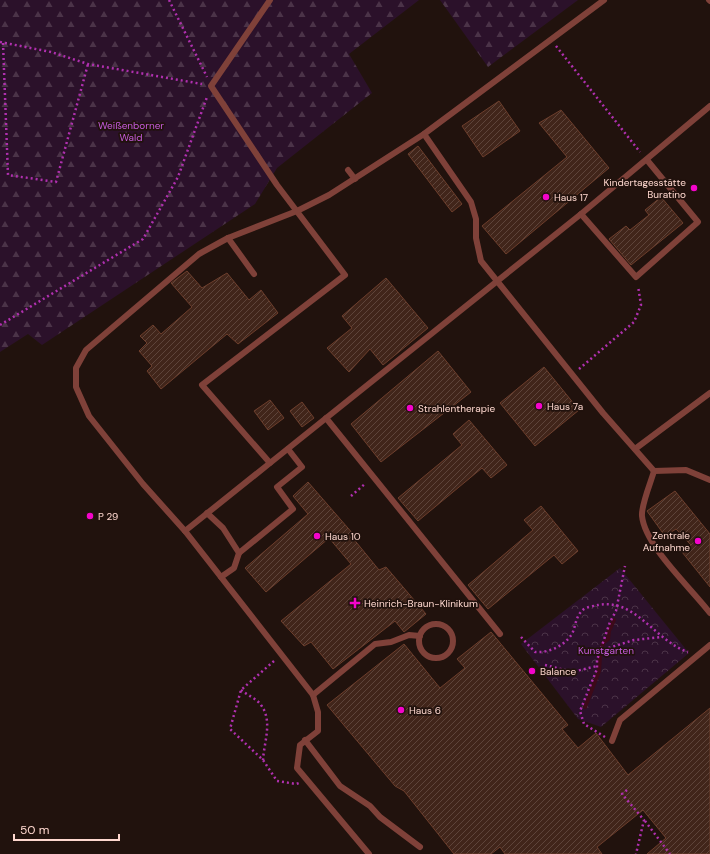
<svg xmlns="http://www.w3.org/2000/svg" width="710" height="854" viewBox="0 0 710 854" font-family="'DM Sans',sans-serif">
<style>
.forest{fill:url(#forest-firs)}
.park{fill:url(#park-crowns)}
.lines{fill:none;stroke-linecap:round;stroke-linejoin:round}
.stream{stroke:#3d0a19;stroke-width:4}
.building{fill:url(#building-hatch);stroke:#6d3e2c}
.path{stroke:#b030af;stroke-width:2.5;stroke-dasharray:2 3;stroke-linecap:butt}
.lane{stroke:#7f4139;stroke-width:6}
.poi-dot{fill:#f404ca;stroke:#21120d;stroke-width:1.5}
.labels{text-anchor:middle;stroke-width:3.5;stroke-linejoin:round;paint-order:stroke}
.park-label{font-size:10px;fill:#c65bdd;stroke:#21120d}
.poi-label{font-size:10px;fill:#fed7ce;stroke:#21120d;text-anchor:start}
</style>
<defs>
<pattern id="forest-firs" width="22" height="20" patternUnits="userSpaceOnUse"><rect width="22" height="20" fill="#2b112a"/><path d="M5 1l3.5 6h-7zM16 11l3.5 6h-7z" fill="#4b3348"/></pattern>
<pattern id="park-crowns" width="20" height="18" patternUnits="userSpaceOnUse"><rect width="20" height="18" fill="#2b112a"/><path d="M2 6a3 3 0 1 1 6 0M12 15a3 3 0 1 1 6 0" fill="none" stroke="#4b3348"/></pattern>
<pattern id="building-hatch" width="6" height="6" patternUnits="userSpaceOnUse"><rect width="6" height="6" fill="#41251a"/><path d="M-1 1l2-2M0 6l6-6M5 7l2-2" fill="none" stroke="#5e443a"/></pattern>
</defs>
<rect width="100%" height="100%" fill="#21120d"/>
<g class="forest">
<path d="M0 0H419L349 54 372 93 277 168 255 204 42 345 28 334 0 352Z"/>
<path d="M440 0H578L488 67Z"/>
</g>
<path class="park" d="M620 568 689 653 601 727 578 719 521 644Z"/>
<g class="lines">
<path class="stream" d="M585 707 599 671 600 657 603 643 608 639 609 631 614 620"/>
</g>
<g class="building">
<path d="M499 101 520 131 483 157 462 126Z"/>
<path d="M561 110 609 168 506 254 482 226 567 157 539 123Z"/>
<path d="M418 146 462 204 452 212 408 154Z"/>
<path d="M661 197 683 223 631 265 609 239 626 226 630 230 649 215 645 210Z"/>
<path d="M187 271 202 288 227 273 249 300 261 290 278 313 238 344 227 334 161 389 147 371 152 366 139 351 147 343 140 336 153 325 161 334 192 307 171 283Z"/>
<path d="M386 278 428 328 383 365 370 349 349 372 327 348 352 328 342 316Z"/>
<path d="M438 351 471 392 381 462 351 424Z"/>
<path d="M544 367 579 410 535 446 500 403Z"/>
<path d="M270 400 284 418 268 430 254 411Z"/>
<path d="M302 402 314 418 302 427 290 411Z"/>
<path d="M469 420 507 465 491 478 482 468 418 521 398 498 462 445 453 434Z"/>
<path d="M308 482 354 535 352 537 379 570 386 567 426 614 404 632 395 621 333 669 311 642 304 646 281 621 351 564 329 538 266 592 245 568 308 514 293 496Z"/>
<path d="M675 491 710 534V587L682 552 691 545 676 529 665 536 647 511Z"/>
<path d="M541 506 578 551 562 564 554 555 488 609 468 585 533 530 524 520Z"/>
<path d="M491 632 568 725 562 729 578 748 596 733 628 775 710 708V854H647L666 838 643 810 597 847 602 854H505L500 847 491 854H454L404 791 395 786 327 705 404 644 440 688 465 668 457 659Z"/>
</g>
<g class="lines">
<g class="path">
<path d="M169 0 207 77"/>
<path d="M0 42 51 52 88 64 202 84"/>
<path d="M3 43 8 175 56 182 88 64"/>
<path d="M556 46 640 152"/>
<path d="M0 325 143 239 178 177 207 97"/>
<path d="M579 369 634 322 641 305 638 286"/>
<path d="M351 496 366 483"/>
<path d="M521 637 535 652C549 653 564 646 572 634 576 626 575 616 584 609 587 607 594 606 598 605 636 598 655 641 688 652"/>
<path d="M599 651 634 640 662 637"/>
<path d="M274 661 241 690 230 729 263 760 277 781 296 784 299 783"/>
<path d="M545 665 572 672 597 666"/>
<path d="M241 690C247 695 257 699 261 705 273 721 264 742 263 760"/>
<path d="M605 737 584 724 580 711 597 669V660L610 622 616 611 625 566"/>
<path d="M627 790 622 794 644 820 636 854"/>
<path d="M645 821 670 854"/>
</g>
<g class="lane">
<path d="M270 0 211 86 277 185 345 275 202 385 270 463 185 531 313 695 318 712V731L300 745 297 768 369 854"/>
<path d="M709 0 710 1"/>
<path d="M424 134 471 202 476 219V238L481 261 603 413 654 471"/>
<path d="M348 170 355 179"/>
<path d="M581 214 636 277 698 222 647 160"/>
<path d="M228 238 254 274"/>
<path d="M326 418 500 634"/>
<path d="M635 449 710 393"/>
<path d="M270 463 581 214 710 106"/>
<path d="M654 471C651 482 641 505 642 516 645 546 691 588 710 613"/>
<path d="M654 471 686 470 710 480"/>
<path d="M207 513 223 528 239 553 234 568 221 577"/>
<path d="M185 531 143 484 89 416 76 387V368L86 350 199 254 228 238 297 211 329 195 424 134 604 0"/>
<path d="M239 553 293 509 277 487 302 467 288 449"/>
<circle cx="436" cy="641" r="17"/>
<path d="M313 695 375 644 391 642 409 635 420 636"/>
<path d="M305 740 340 786 370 806 380 817 420 847"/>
<path d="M612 741 620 720 710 645"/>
</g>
</g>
<g class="poi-dot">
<circle cx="694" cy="188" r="4"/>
<circle cx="546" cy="197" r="4"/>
<circle cx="539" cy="406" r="4"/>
<circle cx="410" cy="408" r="4"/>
<circle cx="90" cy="516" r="4"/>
<circle cx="317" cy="536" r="4"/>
<circle cx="698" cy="541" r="4"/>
<path d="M353 597h4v4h4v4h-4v4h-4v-4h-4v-4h4z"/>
<circle cx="532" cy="671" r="4"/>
<circle cx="401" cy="710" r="4"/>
</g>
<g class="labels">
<g class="park-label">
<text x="131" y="129">Weißenborner<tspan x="131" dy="12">Wald</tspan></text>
<text x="606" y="654">Kunstgarten</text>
</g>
<g class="poi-label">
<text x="686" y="186" text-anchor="end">Kindertagesstätte<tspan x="686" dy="12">Buratino</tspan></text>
<text x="554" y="201">Haus 17</text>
<text x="547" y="410">Haus 7a</text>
<text x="418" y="412">Strahlentherapie</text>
<text x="98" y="520">P 29</text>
<text x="690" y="539" text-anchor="end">Zentrale<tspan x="690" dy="12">Aufnahme</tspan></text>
<text x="325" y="540">Haus 10</text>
<text x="364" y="607">Heinrich-Braun-Klinikum</text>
<text x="540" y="675">Balance</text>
<text x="409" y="714">Haus 6</text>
</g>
</g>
<path d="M14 834v6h105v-6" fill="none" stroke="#fed7ce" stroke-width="2"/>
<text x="20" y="834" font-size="12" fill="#fed7ce" stroke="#21120d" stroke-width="3" paint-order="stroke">50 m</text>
</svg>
